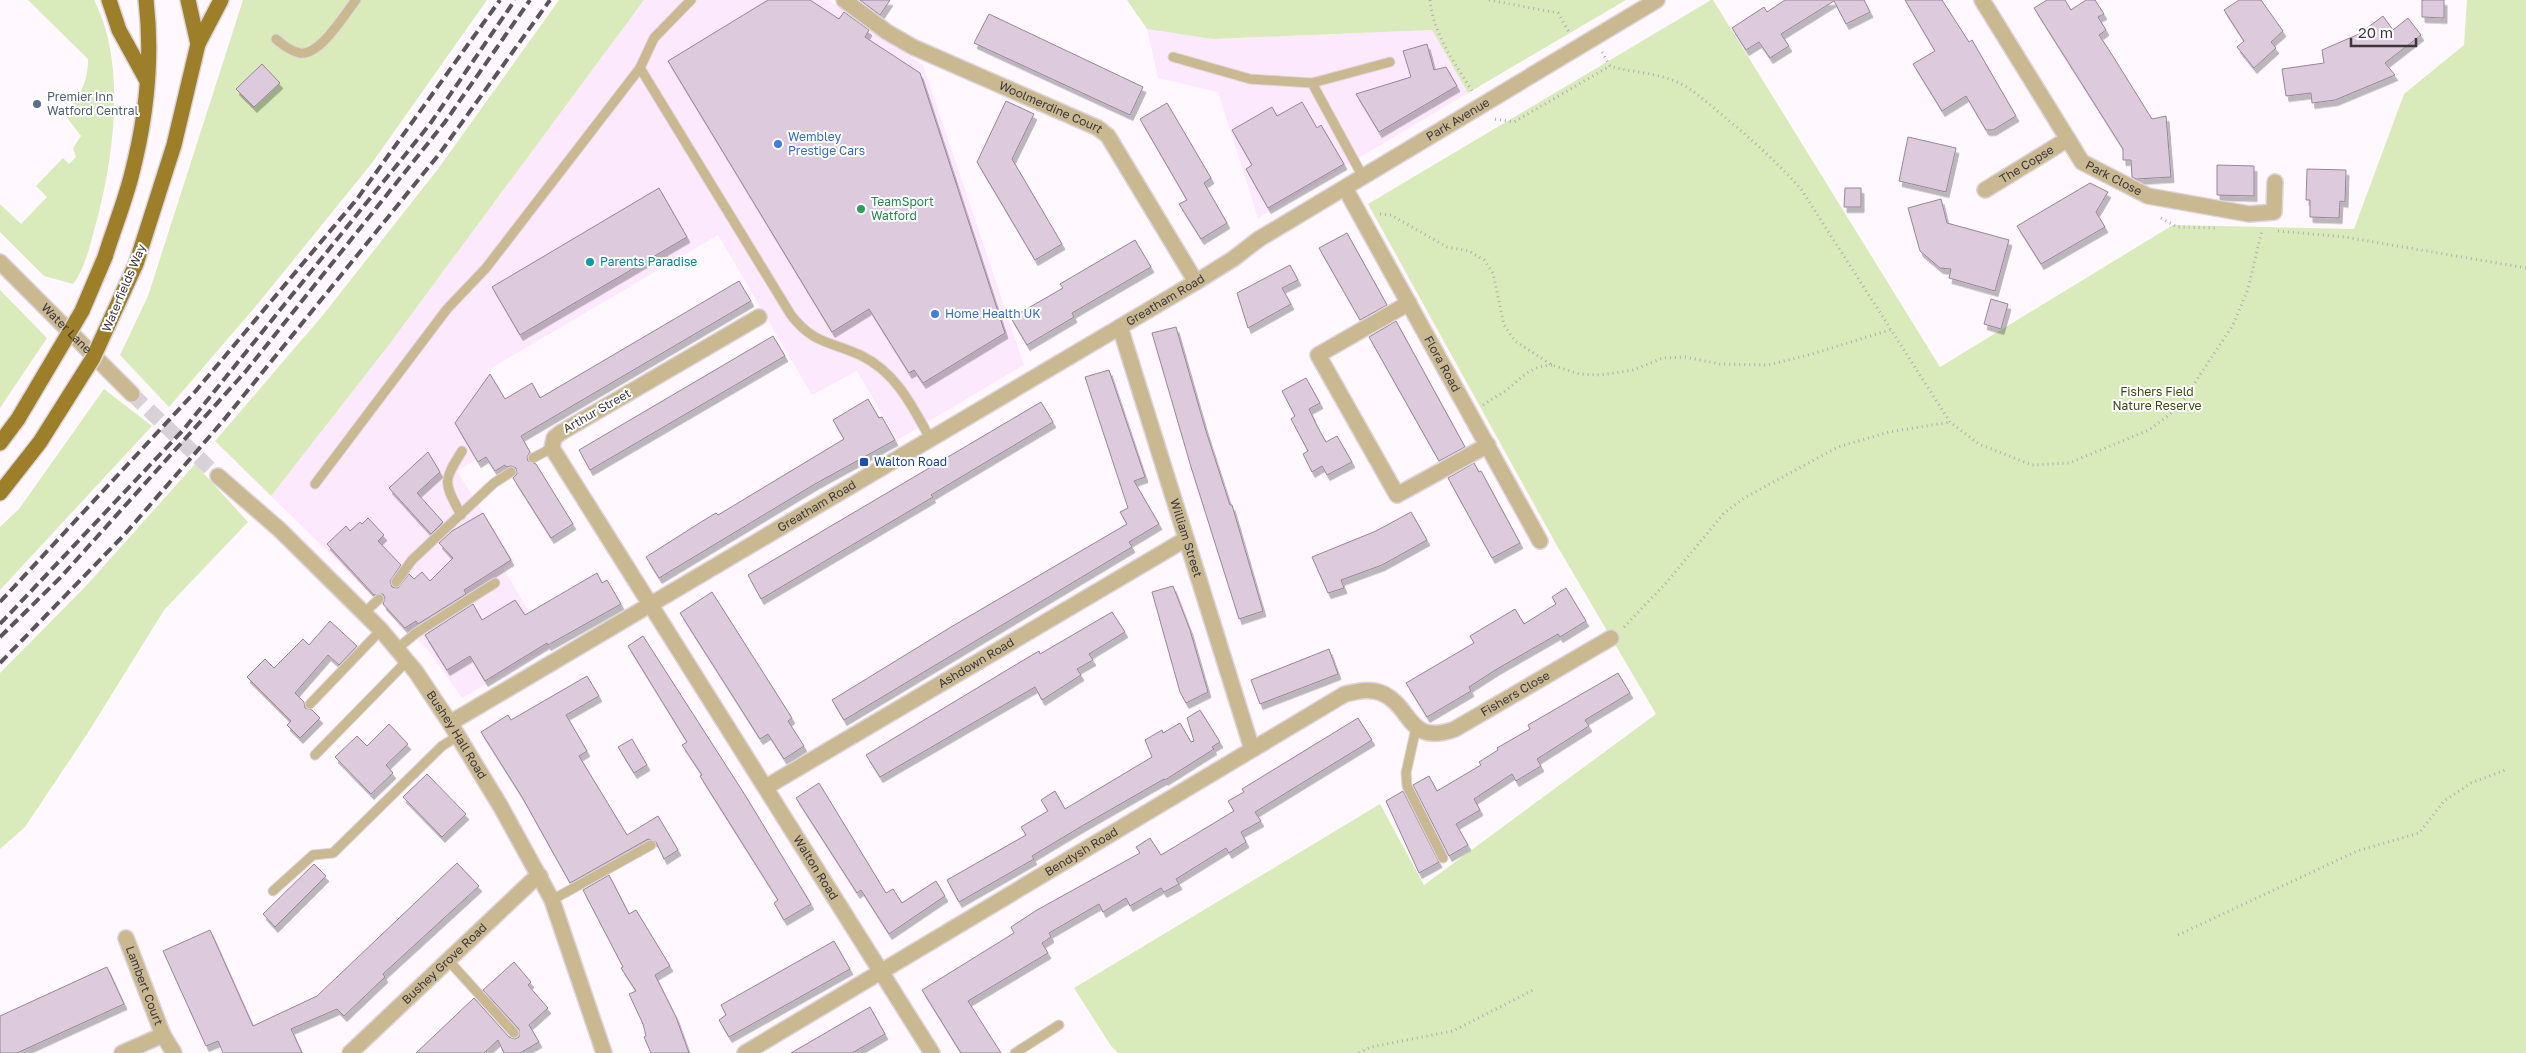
<svg xmlns="http://www.w3.org/2000/svg" width="2526" height="1053" viewBox="0 0 2526 1053" font-family="'Golos Text',sans-serif">
<style>
.built{fill:#fde9fd}
.green{fill:#d9ebba}
.building{fill:#ddcbdd;stroke:#978697;filter:url(#shadow)}
.lines{fill:none;stroke-linecap:round;stroke-linejoin:round}
.tertiary-tunnel{stroke:#d8d1d8;stroke-width:15;stroke-dasharray:15 8;stroke-linecap:butt}
.service-casing{stroke:#dcd5dc;stroke-width:11}
.minor-casing{stroke:#dcd5dc;stroke-width:18}
.tertiary-casing{stroke:#dcd5dc;stroke-width:18}
.primary-casing{stroke:#dcd5dc;stroke-width:18}
.path{stroke:#b3acb3;stroke-width:3;stroke-dasharray:1 4;stroke-linecap:butt}
.service{stroke:#c9b890;stroke-width:9}
.minor{stroke:#c9b890;stroke-width:15}
.tertiary{stroke:#c9b890;stroke-width:15}
.primary{stroke:#9e7f29;stroke-width:15}
.rail{stroke:#5b545b;stroke-width:4;stroke-dasharray:10 5;stroke-linecap:butt}
.primary-bridge-casing{stroke:#dcd5dc;stroke-width:18;stroke-linecap:butt}
.primary-bridge{stroke:#9e7f29;stroke-width:15}
.service-dot{fill:#5c6f8a;stroke:#fff;stroke-width:2}
.shop-dot{fill:#3f7fe0;stroke:#fff;stroke-width:2}
.leisure-dot{fill:#2e9e5b;stroke:#fff;stroke-width:2}
.culture-dot{fill:#0f9aa8;stroke:#fff;stroke-width:2}
.transit-dot{fill:#1a4fb4;stroke:#fff;stroke-width:2}
.labels{text-anchor:middle;stroke-width:4;stroke-linejoin:round;paint-order:stroke}
.service-label{font-size:12px;fill:#4e5e75;stroke:#fff;text-anchor:start}
.street-label{font-size:12px;fill:#3d363d;stroke:#fff}
.shop-label{font-size:12px;fill:#366cbe;stroke:#fff;text-anchor:start}
.leisure-label{font-size:12px;fill:#27864d;stroke:#fff;text-anchor:start}
.culture-label{font-size:12px;fill:#0d838f;stroke:#fff;text-anchor:start}
.park-label{font-size:12px;fill:#394814;stroke:#fff}
.transit-label{font-size:12px;fill:#164399;stroke:#fff;text-anchor:start}
</style>
<defs>
<filter id="shadow"><feDropShadow dx="3" dy="5.5" stdDeviation="0" flood-color="#0004"/></filter>
</defs>
<rect width="100%" height="100%" fill="#fff8ff"/>
<g class="built">
<path d="M644 0H828L923 65 1024 365 897 440 857 371 812 395 718 235 488 370 523 432 457 471 514 561 503 568 550 647 462 698 429 651 271 496 388 346Z"/>
<path d="M1147 29 1213 39 1432 30 1468 93 1258 218 1218 92 1158 78Z"/>
</g>
<g class="green">
<path d="M28 0H94C128 65 113 163 94 231 89 249 84 270 73 284L44 276 0 232V204L21 224 47 197 36 186 63 158 69 164 76 157 73 148 81 136 65 115C79 95 88 85 88 59Z"/>
<path d="M243 0H487L372 163 256 306 169 407 120 355 148 296Z"/>
<path d="M559 0H644L388 346 271 496 215 441 323 315 438 169Z"/>
<path d="M1127 0H1626L1468 93 1432 30 1213 39 1147 29Z"/>
<path d="M1711 0H1713L1940 367 2173 225 2354 229 2404 94 2464 45 2467 0H2526V1053H1118L1111 1046 1074 988 1380 804 1424 885 1656 714 1556 544 1368 204Z"/>
<path d="M0 290 47 338 0 408Z"/>
<path d="M104 389 152 426 0 590V527L19 509Z"/>
<path d="M195 464 248 522 164 610 89 731 25 827 0 849V673L85 587Z"/>
</g>
<g class="building">
<path d="M768 0H810L839 19 844 12 869 30 865 37 920 73 1005 333 923 383 914 370 909 373 869 309 832 332 668 61Z"/>
<path d="M860 0H890L880 15Z"/>
<path d="M1785 0H1864L1870 12 1846 24 1834 1 1781 34 1789 46 1770 58 1759 42 1746 50 1732 28 1764 7 1767 12Z"/>
<path d="M1905 0H1942L1969 42 1972 40 2016 116 1993 130H1986L1966 96 1942 111 1913 64 1935 51Z"/>
<path d="M2047 0H2065L2071 10 2086 0H2095L2104 14 2098 17 2106 30 2099 35 2109 50 2152 119 2166 116 2171 177 2136 179 2132 177 2131 160H2123V149L2034 8Z"/>
<path d="M2239 0H2261L2283 31 2271 42 2276 48 2254 68 2237 47 2244 41 2224 10Z"/>
<path d="M2422 0H2444V18L2422 17Z"/>
<path d="M989 14 1143 87 1130 115 974 43Z"/>
<path d="M2383 16 2393 30 2408 18 2421 35 2385 63 2395 75 2335 100 2312 103 2311 93 2286 96 2282 69 2324 63 2322 50 2359 34Z"/>
<path d="M1427 44 1434 70 1446 67 1457 86 1379 132 1356 94 1411 77 1403 51Z"/>
<path d="M262 64 280 83 254 107 236 89Z"/>
<path d="M1006 101 1034 114 1012 159 1062 244 1035 260 977 162Z"/>
<path d="M1302 102 1317 128 1321 125 1344 164 1268 208 1246 169 1252 165 1232 130 1272 107 1277 116Z"/>
<path d="M1167 103 1211 178 1204 183 1227 223 1201 239 1179 204 1187 200 1140 119Z"/>
<path d="M1908 137 1956 148 1946 192 1899 181Z"/>
<path d="M2217 165 2254 166V196L2217 195Z"/>
<path d="M2307 169 2346 170 2345 202 2340 201 2339 218 2310 217V200H2306Z"/>
<path d="M2090 183 2108 192 2096 212 2105 227 2041 264 2017 226Z"/>
<path d="M659 188 687 237 520 335 492 287Z"/>
<path d="M1845 188H1861V207H1844Z"/>
<path d="M1941 199 1947 223 2009 240 1995 291 1949 278 1951 269 1940 268 1920 251 1908 208Z"/>
<path d="M1347 233 1387 305 1360 320 1319 248Z"/>
<path d="M1135 240 1151 267 1072 313 1074 317 1027 345 1011 318 1063 288 1060 284Z"/>
<path d="M1290 265 1298 280 1282 288 1291 304 1248 328 1237 293Z"/>
<path d="M739 281 751 301 521 436 530 452 527 457 528 461 536 464 573 524 551 538 513 478 517 474 516 468 511 466 506 467 505 465 495 471 486 457 478 462 455 423 490 374 505 399 532 383 540 398Z"/>
<path d="M1991 299 2008 304 2001 329 1984 324Z"/>
<path d="M1396 321 1465 447 1439 461 1369 337Z"/>
<path d="M1176 327 1205 428 1230 505H1232L1263 611 1239 619 1191 467 1152 333Z"/>
<path d="M773 336 785 356 590 470 579 450Z"/>
<path d="M1109 370 1145 477 1134 481 1159 524 1129 542 1132 547 844 720 832 700 951 627 1127 524 1120 512 1128 508 1085 377Z"/>
<path d="M1306 378 1320 403 1309 409 1317 426 1326 442 1337 436 1352 462 1327 475 1322 466 1312 472 1303 454 1308 451 1291 419 1295 416 1282 391Z"/>
<path d="M868 399 879 418 882 417 895 440 815 484 659 578 646 557 701 522 716 513 718 515 844 439 833 420Z"/>
<path d="M1041 402 1053 422 931 495 933 497 761 599 748 575Z"/>
<path d="M428 452 440 472 417 493 443 522 431 534 389 488Z"/>
<path d="M1474 463 1479 472 1481 471 1520 543 1492 558 1448 478Z"/>
<path d="M1411 512 1427 540 1382 565 1341 580 1344 588 1328 593 1312 557 1376 531Z"/>
<path d="M483 513 511 560 464 590 466 594 418 624 416 621 405 628 383 604 385 598 383 594 374 595 327 544 346 526 350 531 360 522 362 524 368 518 384 535 378 541 401 565 390 581 392 587 398 588 409 574 414 579 422 572 430 581 453 558 439 543 452 531Z"/>
<path d="M597 573 602 583 607 580 621 604 548 645 547 643 485 681 470 656 447 670 425 635 473 604 482 620 515 600 525 615Z"/>
<path d="M1173 586 1190 630 1208 692 1186 703 1180 692 1152 592Z"/>
<path d="M1566 588 1586 621 1560 637 1558 634 1497 669 1469 687 1471 691 1427 717 1406 683 1474 643 1470 636 1515 609 1524 624 1556 604 1552 597Z"/>
<path d="M712 592 792 718 788 721 804 746 784 759 768 734 760 739 680 613Z"/>
<path d="M1112 612 1125 632 1089 654 1093 660 1077 669 1081 675 1042 700 1035 687 880 777 866 755 1017 664 1039 651 1040 654Z"/>
<path d="M330 621 357 646 339 665 328 655 295 693 304 702 305 708 312 710 320 718 300 738 287 725 291 721 247 677 265 659 274 668 303 639 309 645Z"/>
<path d="M643 636 745 795 811 904 784 920 774 903 778 900 700 776 702 775 682 745 687 742 628 646Z"/>
<path d="M1329 649 1338 674 1260 704 1251 680Z"/>
<path d="M1618 673 1630 693 1585 720 1589 726 1537 759 1541 766 1516 781 1512 774 1474 799 1480 810 1456 824 1468 845 1449 856 1413 785 1429 776 1437 791 1481 765 1479 762 1498 750 1497 748 1530 729 1528 725Z"/>
<path d="M587 676 599 696 566 715 587 751 579 756 627 835 658 816 678 850 664 859 656 842 648 839 570 883 522 797 481 732 508 715 511 720Z"/>
<path d="M1200 710 1220 742 1212 747 1214 749 1165 780 1164 779 1082 826 1032 856 1034 859 959 902 947 880 1026 835 1021 827 1048 811 1041 800 1055 791 1065 809 1152 757 1145 740 1162 730 1163 733 1180 723 1191 742 1194 741 1187 718Z"/>
<path d="M1358 718 1372 740 1255 812 1261 821 1241 832 1246 842 1229 853 1226 848 1176 879 1179 884 1164 892 1161 888 1130 906 1126 898 1103 912 1099 904 1049 933 1051 937 1042 943 1048 953 968 1001 1001 1053H961L922 990 1014 933 1011 927 1037 910 1140 853 1136 847 1150 838 1161 855 1234 811 1228 801 1244 792 1242 789Z"/>
<path d="M389 724 408 744 386 765 393 773 371 794 335 757 357 736 367 746Z"/>
<path d="M632 739 647 765 634 773 618 747Z"/>
<path d="M427 774 466 814 442 837 403 797Z"/>
<path d="M819 783 886 893 893 889 902 903 936 881 945 896 889 934 861 890 857 893 796 798Z"/>
<path d="M1403 791 1439 862 1419 873 1386 801Z"/>
<path d="M457 863 479 886 383 974 385 977 344 1016 337 1009 291 1029 302 1053H223L218 1041 206 1046 163 951 210 930 253 1026 317 996Z"/>
<path d="M314 864 326 876 275 927 263 914Z"/>
<path d="M609 875 629 914 636 910 670 966 655 975 676 1017 689 1053H651L644 1037 646 1036 643 1024 629 994 636 991 621 968 623 967 583 890Z"/>
<path d="M834 941 850 969 729 1037 719 1020 726 1015 721 1005Z"/>
<path d="M514 962 531 982 528 985 548 1008 529 1025 539 1042 520 1053H504L498 1040 484 1053H416L474 998 509 1037 515 1039 519 1037V1029L483 990Z"/>
<path d="M107 967 124 1004 17 1053H0V1016Z"/>
<path d="M870 1007 885 1034 852 1053H791Z"/>
</g>
<g class="lines">
<path class="tertiary-tunnel" d="M132 394 218 476"/>
<defs>
<g id="service">
<path d="M691 0 654 38 640 68 791 315C814 345 831 341 862 356 897 373 913 408 931 440"/>
<path d="M276 39C283 45 290 51 300 53 320 56 344 15 356 0"/>
<path d="M1173 57 1250 79 1312 83 1363 177"/>
<path d="M1312 83 1390 62"/>
<path d="M533 458 552 448"/>
<path d="M315 484 447 309 486 268 640 68"/>
<path d="M461 515C444 482 442 483 462 451"/>
<path d="M396 582 412 560 494 483 511 472"/>
<path d="M364 613 379 599"/>
<path d="M398 648 416 633 495 583"/>
<path d="M310 704 381 630"/>
<path d="M1416 728 1406 773 1407 786 1443 858"/>
<path d="M315 755 407 661"/>
<path d="M273 891 313 855 333 853 442 746 458 736"/>
<path d="M552 900 651 845"/>
<path d="M448 960 514 1033"/>
<path d="M1015 1053 1059 1025"/>
</g>
<g id="minor">
<path id="s1" d="M844 0 887 32 913 47 1098 128 1108 136 1196 282"/>
<path id="s2" d="M1982 0 2082 162 2148 196 2249 214 2274 212 2275 182"/>
<path id="s3" d="M1345 188 1540 541"/>
<path id="s4" d="M1985 190 2068 139"/>
<path d="M1409 303 1318 355 1397 495 1488 445"/>
<path id="s5" d="M759 317 560 433 554 438 552 448 932 1053"/>
<path id="s6" d="M1120 327 1252 749"/>
<path id="s7" d="M766 787 1186 539"/>
<path id="s8" d="M126 938 163 1035 174 1053"/>
<path d="M122 1053 163 1035"/>
<path id="s9" d="M350 1053 532 881 540 876"/>
<path id="s10" d="M745 1053 1345 694C1359 691 1371 688 1384 694 1413 709 1408 746 1455 729L1611 638"/>
</g>
<g id="tertiary">
<path id="s11" d="M0 262 132 394"/>
<path id="s12" d="M218 476 280 530 381 630 416 672 450 723 501 807 552 900 604 1053"/>
<path id="s13" d="M450 723 1196 282 1233 259 1259 239 1657 0"/>
</g>
<g id="primary">
<path d="M109 0 119 30 147 81"/>
<path d="M198 44 221 0"/>
<path d="M105 257C113 231 124 204 131 177 146 120 153 59 146 0"/>
<path d="M136 264 174 145 198 44 188 0"/>
<path d="M0 443 18 419"/>
<path d="M0 493 40 442"/>
</g>
</defs>
<use href="#service" class="service-casing"/>
<use href="#minor" class="minor-casing"/>
<use href="#tertiary" class="tertiary-casing"/>
<use href="#primary" class="primary-casing"/>
<g class="path">
<path d="M1430 0C1433 34 1455 63 1472 91"/>
<path d="M1489 0 1558 13 1569 32"/>
<path d="M1602 52 1610 66C1632 73 1655 72 1677 82 1693 89 1706 102 1720 113 1749 137 1776 161 1801 189L1950 422 1979 444 2032 465 2069 463 2149 430 2178 408 2233 325 2248 289 2262 230"/>
<path d="M1495 119 1514 122 1610 66"/>
<path d="M1380 214 1391 215 1447 247 1469 251 1484 260 1493 273 1504 325 1515 341 1552 365 1579 374 1601 375 1633 370 1663 358 1685 357 1720 364 1768 365 1812 354 1893 329"/>
<path d="M2161 218 2177 227 2215 228"/>
<path d="M2278 231 2345 237 2526 268"/>
<path d="M1483 405C1490 400 1497 396 1504 392 1521 379 1529 366 1552 365"/>
<path d="M1624 627 1667 582 1724 513 1744 498 1838 447 1889 432 1950 422"/>
<path d="M2178 935 2357 851 2419 833 2444 801 2471 783 2508 769"/>
<path d="M1359 1053 1371 1047 1453 1031 1535 989"/>
</g>
<use href="#service" class="service"/>
<use href="#minor" class="minor"/>
<use href="#tertiary" class="tertiary"/>
<use href="#primary" class="primary"/>
<g class="rail">
<path d="M0 602 194 393 357 199 500 0"/>
<path d="M0 624 184 429 430 124 515 0"/>
<path d="M0 637 61 577 246 371 445 122 530 0"/>
<path d="M0 663 124 535 223 421 440 153 550 0"/>
</g>
<defs>
<g id="primary-bridge">
<path d="M18 419 82 311 105 257"/>
<path d="M40 442 93 358 136 264"/>
</g>
</defs>
<use href="#primary-bridge" class="primary-bridge-casing"/>
<use href="#primary-bridge" class="primary-bridge"/>
</g>
<circle class="service-dot" cx="37" cy="104" r="5"/>
<g class="shop-dot">
<circle cx="778" cy="144" r="5"/>
<circle cx="935" cy="314" r="5"/>
</g>
<circle class="leisure-dot" cx="861" cy="209" r="5"/>
<circle class="culture-dot" cx="590" cy="262" r="5"/>
<rect class="transit-dot" x="859" y="457" width="10" height="10" rx="2.5"/>
<g class="labels">
<g class="service-label">
<text x="47" y="101">Premier Inn<tspan x="47" dy="14">Watford Central</tspan></text>
</g>
<g class="street-label">
<text dy="4" stroke="none"><textPath href="#s1" startOffset="234">Woolmerdine Court</textPath></text>
<text dy="4" stroke="none"><textPath href="#s13" startOffset="1175">Park Avenue</textPath></text>
<text dy="4" stroke="none"><textPath href="#s4" startOffset="49">The Copse</textPath></text>
<text dy="4" stroke="none"><textPath href="#s2" startOffset="226">Park Close</textPath></text>
<text transform="translate(124 288) rotate(-67)" y="4">Waterfields Way</text>
<text dy="4" stroke="none"><textPath href="#s13" startOffset="831">Greatham Road</textPath></text>
<text dy="4" stroke="none"><textPath href="#s11" startOffset="94">Water Lane</textPath></text>
<text dy="4" stroke="none"><textPath href="#s3" startOffset="201">Flora Road</textPath></text>
<text transform="translate(597 411) rotate(-30)" y="4">Arthur Street</text>
<text dy="4" stroke="none"><textPath href="#s13" startOffset="426">Greatham Road</textPath></text>
<text dy="4" stroke="none"><textPath href="#s6" startOffset="221">William Street</textPath></text>
<text dy="4" stroke="none"><textPath href="#s7" startOffset="244">Ashdown Road</textPath></text>
<text dy="4" stroke="none"><textPath href="#s10" startOffset="896">Fishers Close</textPath></text>
<text dy="4" stroke="none"><textPath href="#s12" startOffset="354">Bushey Hall Road</textPath></text>
<text dy="4" stroke="none"><textPath href="#s10" startOffset="392">Bendysh Road</textPath></text>
<text dy="4" stroke="none"><textPath href="#s5" startOffset="744">Walton Road</textPath></text>
<text dy="4" stroke="none"><textPath href="#s9" startOffset="130">Bushey Grove Road</textPath></text>
<text dy="4" stroke="none"><textPath href="#s8" startOffset="51">Lambert Court</textPath></text>
</g>
<g class="shop-label">
<text x="788" y="141">Wembley<tspan x="788" dy="14">Prestige Cars</tspan></text>
<text x="945" y="318">Home Health UK</text>
</g>
<g class="leisure-label">
<text x="871" y="206">TeamSport<tspan x="871" dy="14">Watford</tspan></text>
</g>
<g class="culture-label">
<text x="600" y="266">Parents Paradise</text>
</g>
<g class="park-label">
<text x="2157" y="396">Fishers Field<tspan x="2157" dy="14">Nature Reserve</tspan></text>
</g>
<g class="transit-label">
<text x="874" y="466">Walton Road</text>
</g>
</g>
<path d="M2351 38v8h65v-8" fill="none" stroke="#3d363d" stroke-width="2.5"/>
<text x="2358" y="38" font-size="15" fill="#3d363d" stroke="#ffffff" stroke-width="4" paint-order="stroke">20 m</text>
</svg>
